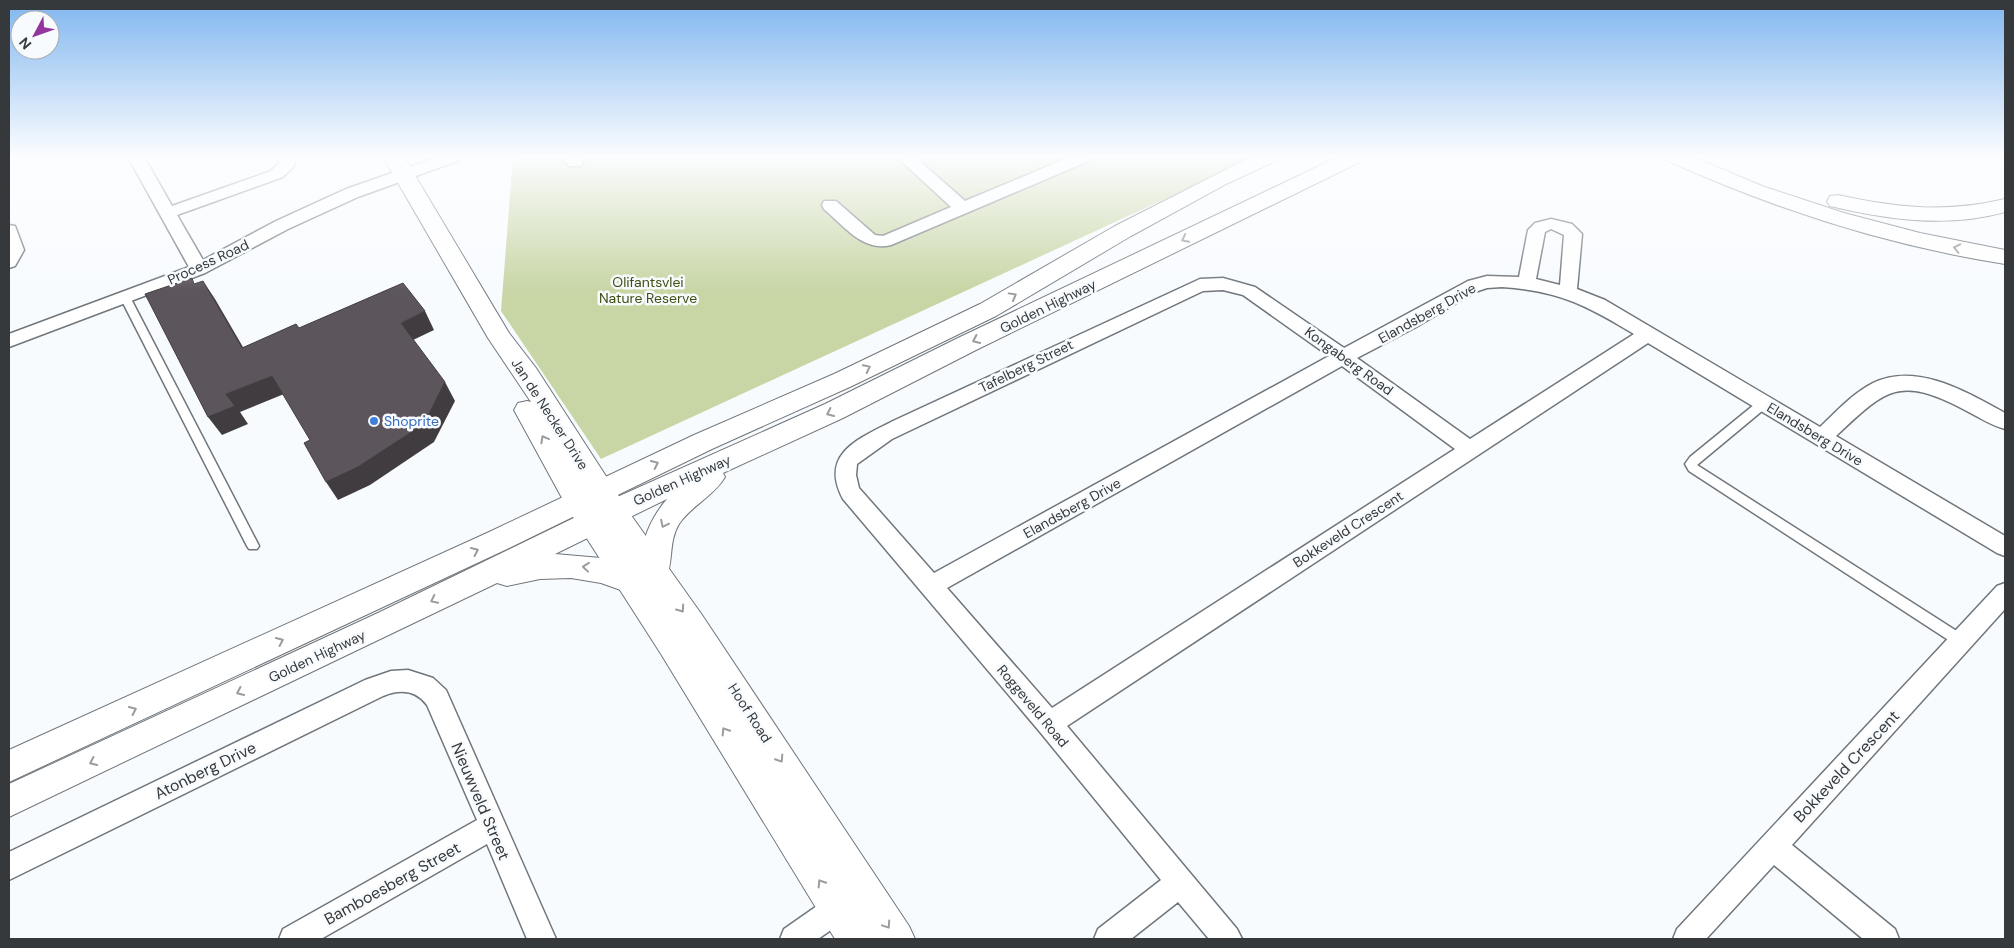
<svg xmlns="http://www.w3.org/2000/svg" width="2014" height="948" viewBox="0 0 2014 948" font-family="'DM Sans',sans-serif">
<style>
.green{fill:#c8d6a6}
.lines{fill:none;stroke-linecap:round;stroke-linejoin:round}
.service-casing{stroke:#6f767c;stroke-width:3}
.minor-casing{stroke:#6f767c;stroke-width:3}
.secondary-casing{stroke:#6f767c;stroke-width:2}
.primary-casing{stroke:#6f767c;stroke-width:2}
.motorway-casing{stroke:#6f767c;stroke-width:2}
.service{fill:#fff;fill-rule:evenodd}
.minor{fill:#fff;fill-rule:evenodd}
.secondary{fill:#fff;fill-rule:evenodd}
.primary{fill:#fff;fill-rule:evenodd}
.motorway{fill:#fff;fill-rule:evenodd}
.shaded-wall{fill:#403c40}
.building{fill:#5c555b;stroke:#403c40}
.oneway{stroke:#9a9c9d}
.shop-dot{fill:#3f7fe0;stroke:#f8fbfe;stroke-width:2}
.labels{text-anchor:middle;stroke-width:5;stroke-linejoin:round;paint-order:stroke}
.street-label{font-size:14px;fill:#36393b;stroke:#f8fbfe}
.park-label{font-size:14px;fill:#414e13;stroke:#f8fbfe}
.shop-label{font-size:14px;fill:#366cbe;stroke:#f8fbfe;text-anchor:start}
.near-street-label{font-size:16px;fill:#36393b;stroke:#f8fbfe}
</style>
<rect width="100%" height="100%" fill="#f8fbfe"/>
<path class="green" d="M513 157H1256L601 459 501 311Z"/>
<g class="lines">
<defs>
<g id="service">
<path d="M125 294 130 297 259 546 257 549H249L247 546 120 297Z"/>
<path d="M1764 399 1769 403 1768 406 1697 465 1966 637 1967 641 1966 645 1961 646 1956 645 1689 471 1685 464 1690 457 1760 400Z"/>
</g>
<g id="minor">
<path d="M128 157H144L172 206 271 171 278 164 280 157H296L294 166 283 177 177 215 203 260 276 221 346 189 438 157H462L460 160 358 197 288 229 205 273 9 347V334L189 267Z"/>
<path d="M562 157H579L583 163 581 166H569Z"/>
<path d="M897 157H915L965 201 1070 157H1093L1091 160 891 245C863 252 844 226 824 209L822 205 824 201H836L875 235 883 236 951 207Z"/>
<path d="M1551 219 1572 224 1582 234 1577 289 1605 300 1820 427C1836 412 1853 393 1873 383 1917 362 1966 392 2005 413V429C1990 425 1977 416 1963 409 1898 375 1885 390 1836 436L2005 536V556L1997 553 1648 343 1067 726 1237 929 1242 939H1209L1178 902 1131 939H1094L1098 929 1161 880 1040 732 843 499C819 454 858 439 893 421L1200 279 1223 278 1255 287 1344 348 1468 281 1487 276 1519 277 1528 230 1535 223ZM1551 229 1564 235 1560 285 1536 279 1545 232ZM1502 287C1559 291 1586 305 1634 334L1470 439 1357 358 1416 327 1475 292 1487 288ZM1223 290 1243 295 1329 356 934 573 859 488 856 475 857 464 892 439 1203 291ZM1342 366 1455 449 1052 708 947 588Z"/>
<path d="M9 225 15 226 24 250 15 266 9 268Z"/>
<path d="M2005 583V609L1792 845 1895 929 1899 939H1863L1774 865 1706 939H1673L1677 929 1997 586Z"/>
<path d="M408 670 433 678 446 690 556 939H527L487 844 321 939H279L283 929 477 820 427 705C416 690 400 689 383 696L9 880V852L365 680 391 671Z"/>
<path d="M847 888 857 892 861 902 857 912 818 939H780L784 929 837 892Z"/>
</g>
<path id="secondary" d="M383 157H404L509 333 536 368 633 518 702 615 909 926 915 939H835L661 654 568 509 514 410 518 403 527 401 531 402 488 338Z"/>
<g id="primary">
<path d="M1251 157H1279L1276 161 1226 184 1131 236 996 316 852 386 712 449 507 549 9 782V750L487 533 694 435 834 374 980 304 1115 226Z"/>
<path d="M1338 157H1365L1362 161 976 350 843 418 723 473 725 477C714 496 691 506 679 524 668 542 674 563 665 581L655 584 647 581 643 591 632 594 601 583 571 578 540 579 507 586 497 583 9 817V784L380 612 615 498 825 404 958 338ZM667 499C649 520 640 544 640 572L601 558 555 554Z"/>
</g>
<g id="motorway">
<path d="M1665 157H1693L1762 186 1844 213 1920 233 2005 250V264C1889 246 1775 209 1668 161Z"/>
<path d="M1838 195C1897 208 1946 213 2005 199V212C1947 228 1889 220 1830 206L1827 201 1830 196Z"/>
</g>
</defs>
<use href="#service" class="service-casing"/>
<use href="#minor" class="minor-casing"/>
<use href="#secondary" class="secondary-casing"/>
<use href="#primary" class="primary-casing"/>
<use href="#motorway" class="motorway-casing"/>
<use href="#service" class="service"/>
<use href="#minor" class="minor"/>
<use href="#secondary" class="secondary"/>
<use href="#primary" class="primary"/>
<use href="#motorway" class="motorway"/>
</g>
<g class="shaded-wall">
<path d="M203 281 215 299 254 366 242 348Z"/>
<path d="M425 311 434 330 411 341 401 323Z"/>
<path d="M272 376 284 394 240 412 248 424 222 435 208 417 226 394Z"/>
<path d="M445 382 455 401 434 442 370 485 338 500 326 482Z"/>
</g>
<path class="building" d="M192 278 194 284 203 281 242 348 296 324 299 328 403 283 425 311 401 323 445 382 424 424 358 467 326 482 304 443 310 440 272 376 226 394 235 406 208 417 145 294Z"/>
<defs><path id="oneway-chevron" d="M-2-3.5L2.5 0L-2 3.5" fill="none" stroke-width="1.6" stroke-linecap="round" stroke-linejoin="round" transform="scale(1.25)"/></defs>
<g class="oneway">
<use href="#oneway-chevron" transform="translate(1185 239) rotate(153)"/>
<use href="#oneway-chevron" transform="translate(1957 248) rotate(-168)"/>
<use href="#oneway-chevron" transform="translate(1013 296) rotate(-29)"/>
<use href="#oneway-chevron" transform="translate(976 340) rotate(155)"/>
<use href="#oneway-chevron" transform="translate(867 368) rotate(-26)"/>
<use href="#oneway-chevron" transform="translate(830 413) rotate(155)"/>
<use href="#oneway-chevron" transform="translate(544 439) rotate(-119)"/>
<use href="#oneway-chevron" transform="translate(655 464) rotate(-25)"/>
<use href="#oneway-chevron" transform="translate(664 524) rotate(116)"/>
<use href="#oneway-chevron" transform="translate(475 551) rotate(-25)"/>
<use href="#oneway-chevron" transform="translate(586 567) rotate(-174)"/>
<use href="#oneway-chevron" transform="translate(434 600) rotate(154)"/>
<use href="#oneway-chevron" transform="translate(681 609) rotate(55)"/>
<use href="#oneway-chevron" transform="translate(280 641) rotate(-25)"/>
<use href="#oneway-chevron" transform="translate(240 692) rotate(155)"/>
<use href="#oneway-chevron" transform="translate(133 710) rotate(-25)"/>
<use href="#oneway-chevron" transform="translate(725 731) rotate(-122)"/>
<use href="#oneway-chevron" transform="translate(780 759) rotate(57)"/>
<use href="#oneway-chevron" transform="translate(93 762) rotate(155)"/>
<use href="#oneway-chevron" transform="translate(821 883) rotate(-122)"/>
<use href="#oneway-chevron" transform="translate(887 925) rotate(56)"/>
</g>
<linearGradient id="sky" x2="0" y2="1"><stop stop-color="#80b6ef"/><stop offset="0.54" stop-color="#fcfdff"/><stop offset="1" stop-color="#fcfdff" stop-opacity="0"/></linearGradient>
<rect width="2014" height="290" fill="url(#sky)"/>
<circle class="shop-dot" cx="374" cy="421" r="5"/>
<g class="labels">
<g class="street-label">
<text transform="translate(208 262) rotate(-25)" y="5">Process Road</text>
<text transform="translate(1048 306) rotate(-26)" y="5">Golden Highway</text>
<text transform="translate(1427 313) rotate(-29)" y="5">Elandsberg Drive</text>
<text transform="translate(1349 361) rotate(36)" y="5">Kongaberg Road</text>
<text transform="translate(1026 366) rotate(-26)" y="5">Tafelberg Street</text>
<text transform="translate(550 414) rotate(57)" y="5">Jan de Necker Drive</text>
<text transform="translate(1815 434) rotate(31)" y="5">Elandsberg Drive</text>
<text transform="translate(682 480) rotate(-24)" y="5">Golden Highway</text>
<text transform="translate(1072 508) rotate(-29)" y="5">Elandsberg Drive</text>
<text transform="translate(1348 529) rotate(-33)" y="5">Bokkeveld Crescent</text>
<text transform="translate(317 656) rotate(-25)" y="5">Golden Highway</text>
<text transform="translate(1033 706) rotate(50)" y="5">Roggeveld Road</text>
<text transform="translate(750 713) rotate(57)" y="5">Hoof Road</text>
</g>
<g class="park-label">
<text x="648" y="287">Olifantsvlei<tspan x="648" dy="16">Nature Reserve</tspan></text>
</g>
<g class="shop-label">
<text x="384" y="426">Shoprite</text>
</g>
<g class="near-street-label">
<text transform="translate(1846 766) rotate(-47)" y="6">Bokkeveld Crescent</text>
<text transform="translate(205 770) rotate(-26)" y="6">Atonberg Drive</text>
<text transform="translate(481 801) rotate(67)" y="6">Nieuwveld Street</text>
<text transform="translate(392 883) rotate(-29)" y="6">Bamboesberg Street</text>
</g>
</g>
<rect width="2014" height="948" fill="none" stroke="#36393b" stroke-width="20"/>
<g transform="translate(35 35) rotate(229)"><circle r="24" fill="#f8fbfe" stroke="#aaadb0"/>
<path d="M0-4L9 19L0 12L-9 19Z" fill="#94349d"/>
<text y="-8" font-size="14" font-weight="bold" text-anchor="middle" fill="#36393b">N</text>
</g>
</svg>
